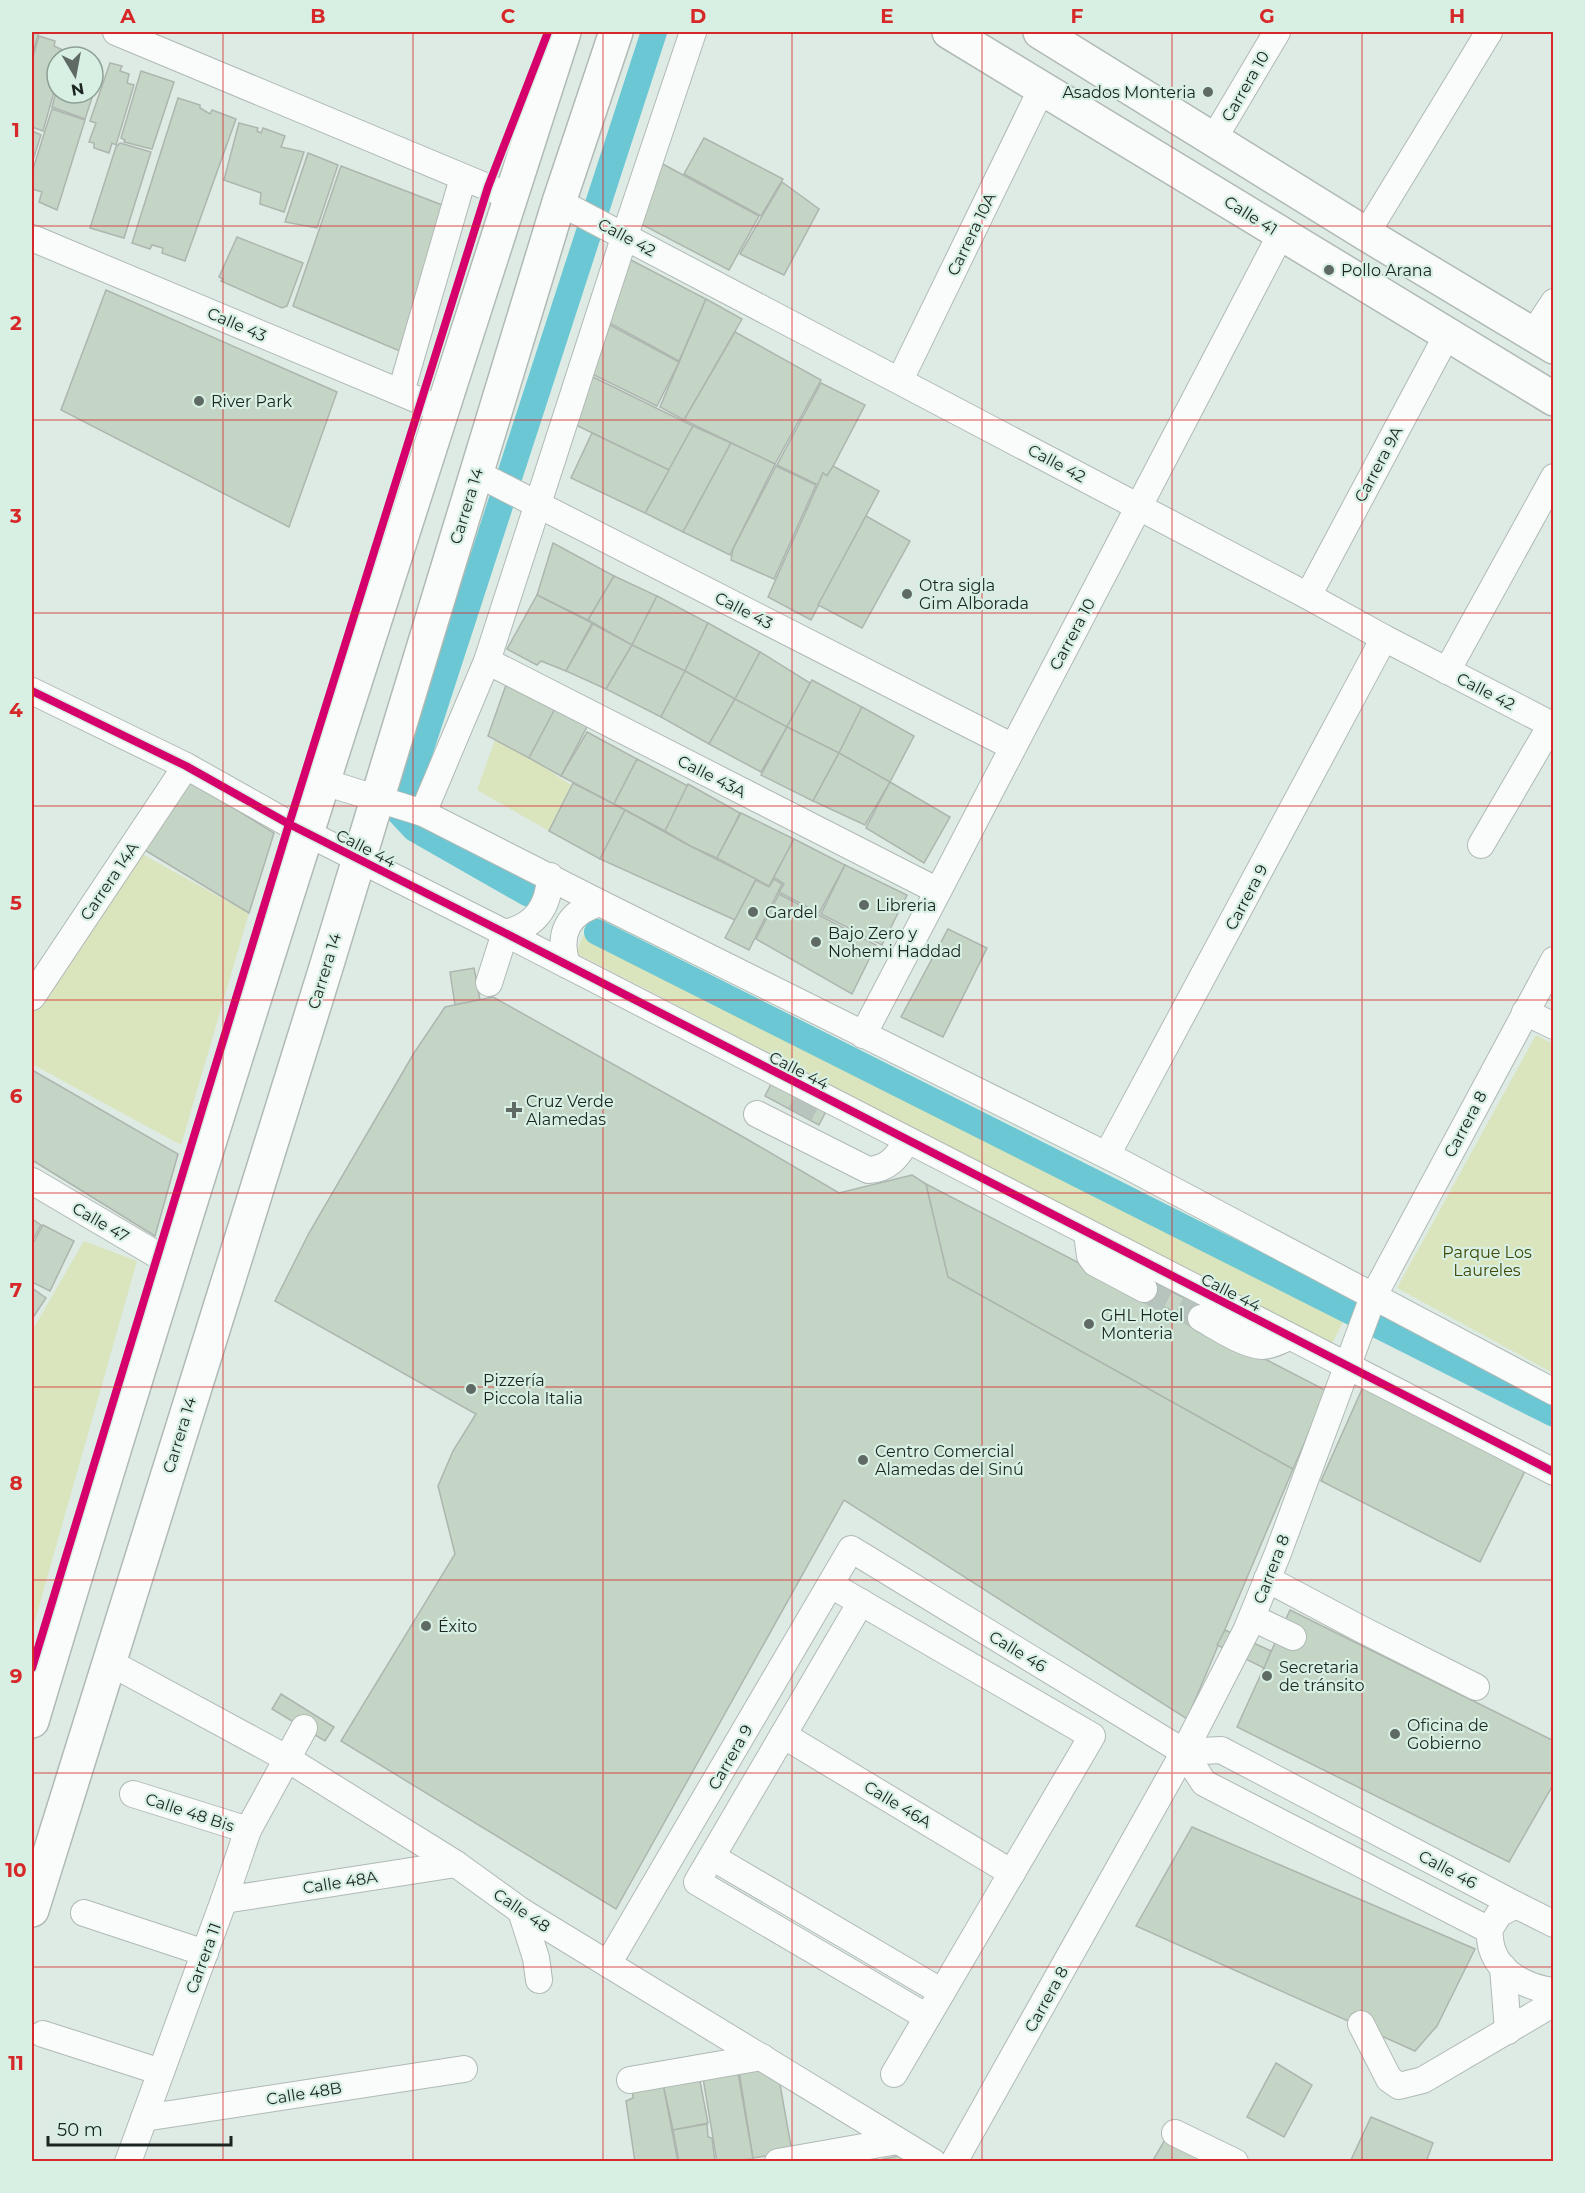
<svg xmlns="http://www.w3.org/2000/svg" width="1585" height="2193" viewBox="0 0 1585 2193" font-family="Montserrat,sans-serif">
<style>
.green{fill:#dae5bd}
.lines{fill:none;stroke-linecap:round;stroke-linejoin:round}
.canal{stroke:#6ac7d3;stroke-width:26}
.building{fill:#c5d5c5;stroke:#adb5af;stroke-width:1.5}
.minor-tunnel{stroke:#b7c3bd;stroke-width:26;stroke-dasharray:26 13;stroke-linecap:butt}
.minor-casing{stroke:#b0bab5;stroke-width:28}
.major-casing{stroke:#b0bab5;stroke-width:36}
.minor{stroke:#fafcfb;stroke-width:26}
.major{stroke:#fafcfb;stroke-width:33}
.cycleway-casing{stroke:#d8f0e4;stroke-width:11}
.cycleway{stroke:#d6006c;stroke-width:8}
.grid{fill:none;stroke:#d62828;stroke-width:1.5;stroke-opacity:0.55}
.poi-dot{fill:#606a65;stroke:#d8f0e4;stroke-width:2}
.labels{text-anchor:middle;stroke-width:4.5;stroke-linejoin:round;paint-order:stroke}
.street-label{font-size:16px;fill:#1c2521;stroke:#d8f0e4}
.poi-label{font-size:16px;fill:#1c2521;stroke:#d8f0e4;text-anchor:start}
.park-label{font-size:16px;fill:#424906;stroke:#d8f0e4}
.neatline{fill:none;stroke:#d62828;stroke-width:2}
.grid-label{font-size:20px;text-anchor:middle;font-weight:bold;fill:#d62828}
</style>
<rect width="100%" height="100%" fill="#deeae4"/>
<g class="green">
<path d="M495 740 536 762 571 785 549 831 477 790Z"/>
<path d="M131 848 249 913 181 1145 32 1064V1009Z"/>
<path d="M595 918 1353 1302 1332 1344 576 953 587 926Z"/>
<path d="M1536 1035 1553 1044V1373L1397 1288Z"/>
<path d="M84 1241 137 1261 32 1631V1331Z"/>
</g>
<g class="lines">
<g class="canal">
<path d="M529 894 415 829 400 813 654 32"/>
<path d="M597 932 1554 1414"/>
</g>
</g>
<g class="building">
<path d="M32 32H39L32 56Z"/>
<path d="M39 36 55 41 54 46 65 51 64 57H57V81L43 131 32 127V60Z"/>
<path d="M93 62 100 64 102 67 85 119 52 107 57 88V93H93Z"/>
<path d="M110 63 122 66 120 71 129 74 127 83 134 85 116 145 112 143 109 153 94 148V143L89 142 96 123 90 121Z"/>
<path d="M141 71 174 82 152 149 124 142 125 140 121 138Z"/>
<path d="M178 98 200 105V108L210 114 212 110 236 119 185 261 162 253 163 248 152 245 150 249 132 243Z"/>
<path d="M52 109 85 120 57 210 39 202 42 192 32 189V172Z"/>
<path d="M239 123 258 128 257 131 261 133 263 128 285 136 281 147 304 152 284 212 260 204 261 193 224 180Z"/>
<path d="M32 131 41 135 32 163Z"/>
<path d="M704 138 783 179 761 216 684 174Z"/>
<path d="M120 143 151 152 124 238 90 228 116 147Z"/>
<path d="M308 153 338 165 317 228 285 222Z"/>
<path d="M659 162 759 216 729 270 639 223Z"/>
<path d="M341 166 450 208 407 354 293 306Z"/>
<path d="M782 182 819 209 784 275 740 254Z"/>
<path d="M237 237 303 263 287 306 282 308 221 281 223 279 219 277Z"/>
<path d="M629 259 706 299 679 361 608 322Z"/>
<path d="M106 290 337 392 289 527 61 410Z"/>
<path d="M706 299 742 319 684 420 660 407Z"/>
<path d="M610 325 679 362 657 406 592 374Z"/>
<path d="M735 332 821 380 775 464 684 420Z"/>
<path d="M591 376 693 426 669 470 576 425Z"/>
<path d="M821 383 865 405 830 472 827 476 823 473 818 485 777 465Z"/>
<path d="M693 426 731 443 683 532 645 513Z"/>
<path d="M592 433 669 470 645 513 571 478Z"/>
<path d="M731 443 775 464 730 555 683 532Z"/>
<path d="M776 466 816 485 774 579 731 560 733 549Z"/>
<path d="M833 466 879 491 811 620 768 597 823 473 827 476Z"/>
<path d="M866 516 910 541 862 628 818 605Z"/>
<path d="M553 543 614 576 588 620 537 595Z"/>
<path d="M614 576 657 596 632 645 588 620Z"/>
<path d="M537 595 592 623 566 671 541 661 537 665 507 649Z"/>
<path d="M657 596 708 623 685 671 632 645Z"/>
<path d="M708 623 760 652 735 699 685 671Z"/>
<path d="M593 624 632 645 606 689 566 671Z"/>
<path d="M632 645 685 671 661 717 606 689Z"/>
<path d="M760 652 810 683 787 727 735 699Z"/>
<path d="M685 671 735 699 709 744 661 717Z"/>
<path d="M812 680 862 707 839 753 787 727Z"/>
<path d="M506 685 555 709 529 758 488 736Z"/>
<path d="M735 699 787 727 761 772 709 744Z"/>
<path d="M557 705 589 723 561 776 529 758Z"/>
<path d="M862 707 914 736 890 782 839 753Z"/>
<path d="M787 727 839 753 813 801 761 775Z"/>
<path d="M587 732 637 759 614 804 561 776Z"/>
<path d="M839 753 890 782 865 825 813 801Z"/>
<path d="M637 759 688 786 665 831 614 804Z"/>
<path d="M185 778 274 833 249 913 143 849Z"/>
<path d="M890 782 950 817 924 863 866 828Z"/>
<path d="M573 783 625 810 600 859 549 831Z"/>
<path d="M688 784 740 813 717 858 690 846 665 831Z"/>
<path d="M625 810 690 846 756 879 735 920 600 859Z"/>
<path d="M741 813 794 839 769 886 717 858Z"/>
<path d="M794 839 845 865 819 913 779 892 784 884 774 877Z"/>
<path d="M845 865 907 895 882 945 821 914Z"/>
<path d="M774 879 782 884 749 950 725 938 756 880 769 887Z"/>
<path d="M779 894 876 945 852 994 756 939Z"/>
<path d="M948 929 987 948 943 1037 901 1017Z"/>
<path d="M474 968 480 1000 455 1005 450 972Z"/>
<path d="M493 997 745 1138 839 1193 912 1175 926 1184 948 1277 1293 1469 1187 1719 844 1500 616 1909 341 1741 455 1554 438 1486 453 1451 476 1414 275 1301 309 1233 414 1053 445 1007Z"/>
<path d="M32 1070 178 1154 155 1236 32 1160Z"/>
<path d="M772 1082 826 1111 819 1125 765 1096Z"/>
<path d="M926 1184 1327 1391 1293 1469 948 1277Z"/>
<path d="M32 1219 41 1225 32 1241Z"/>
<path d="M43 1225 74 1241 50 1291 32 1282V1245Z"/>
<path d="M1149 1280 1206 1309 1198 1324 1141 1295Z"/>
<path d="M32 1288 46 1298 32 1319Z"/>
<path d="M1363 1387 1527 1467 1480 1562 1321 1481Z"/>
<path d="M1290 1610 1554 1741V1783L1509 1862 1237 1727Z"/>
<path d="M1225 1630 1271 1651 1264 1668 1217 1645Z"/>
<path d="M281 1694 334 1727 325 1741 272 1709Z"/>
<path d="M1192 1827 1475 1949 1437 2026 1415 2051 1136 1926Z"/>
<path d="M754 2062 779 2079 792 2152 753 2158 738 2065Z"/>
<path d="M1276 2063 1312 2085 1284 2137 1247 2117Z"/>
<path d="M737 2067 753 2159 717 2162 702 2072Z"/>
<path d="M698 2071 708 2123 673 2130 662 2079Z"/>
<path d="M662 2079 678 2162H635L626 2101 633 2098 632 2084Z"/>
<path d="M1371 2117 1433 2143 1426 2162H1350Z"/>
<path d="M707 2124 708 2137 712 2138 715 2162H679L673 2130Z"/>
<path d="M1166 2138 1202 2154 1199 2162H1152Z"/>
<path d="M903 2155 912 2162H884L883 2159Z"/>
</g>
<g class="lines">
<g class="minor-tunnel">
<path d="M800 1114 807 1101"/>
<path d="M1144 1289 1201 1318"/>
</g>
<defs>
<g id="minor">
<path d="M116 32 511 197"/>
<path d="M1213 140 1277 32"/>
<path d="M559 202 1308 596 1384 638 1554 726"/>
<path d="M1366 234 1489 32"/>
<path d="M32 238 442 410"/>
<path d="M1533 334 1554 302"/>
<path d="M900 380 1042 88"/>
<path d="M401 392 463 178"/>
<path d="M476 473 1013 747"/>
<path d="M1308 596 1448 333"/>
<path d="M487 661 938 891"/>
<path d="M1447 671 1554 477"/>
<path d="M32 691 186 766 289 824 505 933 1554 1472"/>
<path d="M324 782 423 813 600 903 1124 1164 1554 1392"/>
<path d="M423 813 487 661 625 235 693 32"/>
<path d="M1481 845 1551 725"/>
<path d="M567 965C557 934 568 912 600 903"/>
<path d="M489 983 505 933C535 926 549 907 550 876"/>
<path d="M32 997 186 766"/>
<path d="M1525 1012 1554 1026"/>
<path d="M863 1035 1281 234"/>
<path d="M757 1114 868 1170C889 1169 897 1157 907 1141"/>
<path d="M1107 1155 1384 638"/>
<path d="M32 1181 171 1263"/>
<path d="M1087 1233 1090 1256 1095 1263 1144 1289"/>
<path d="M1201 1318C1217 1327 1244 1345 1262 1346 1271 1346 1280 1341 1289 1337"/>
<path d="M1267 1579 1361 1629 1476 1687"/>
<path d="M831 1585 1092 1736 894 2074"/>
<path d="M861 1602 697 1882 927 2017"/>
<path d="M1253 1618 1293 1637"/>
<path d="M109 1662 286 1758 456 1864 521 1911 933 2162"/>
<path d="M783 1735 1012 1873"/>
<path d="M1184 1752 1221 1750 1516 1905"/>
<path d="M133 1794 248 1830"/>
<path d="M712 1857 942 1992"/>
<path d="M224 1900 456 1864"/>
<path d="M521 1911 536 1958 539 1980"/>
<path d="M84 1913 205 1953"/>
<path d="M1554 1924 1516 1905 1499 1914 1489 1930C1490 1936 1490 1943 1492 1949 1500 1975 1529 1988 1554 1991"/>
<path d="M608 1964 851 1549 1184 1752 1204 1783 1489 1930"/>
<path d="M1503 1967 1508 2031"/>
<path d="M1361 2024 1389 2079 1399 2086 1423 2080 1554 2003"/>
<path d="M43 2034 161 2072"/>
<path d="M630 2080 762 2057"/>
<path d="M144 2118 464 2069"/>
<path d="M1175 2133 1235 2162"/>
<path d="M128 2162 224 1900 248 1830 304 1728"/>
<path d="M778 2162 897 2141"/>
<path d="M954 2162 1184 1752 1246 1631 1278 1553 1373 1297 1554 960"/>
</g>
<g id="major">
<path d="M949 32 1554 399"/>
<path d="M1040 32 1366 234 1554 347"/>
<path d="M32 1721C201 1156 383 594 564 32"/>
<path d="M32 1910 324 974 559 202 616 32"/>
</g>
</defs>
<use href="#minor" class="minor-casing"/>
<use href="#major" class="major-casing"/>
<use href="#minor" class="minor"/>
<use href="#major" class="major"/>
<defs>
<g id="cycleway">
<path d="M32 691 186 766 289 824 505 933 1554 1472"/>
<path d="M32 1668 289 824 488 187 548 32"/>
</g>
</defs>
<use href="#cycleway" class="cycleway-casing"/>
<use href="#cycleway" class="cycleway"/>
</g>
<path class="grid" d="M223 32V2162M413 32V2162M603 32V2162M792 32V2162M982 32V2162M1172 32V2162M1362 32V2162M32 226H1554M32 420H1554M32 613H1554M32 806H1554M32 1000H1554M32 1193H1554M32 1387H1554M32 1580H1554M32 1773H1554M32 1967H1554"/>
<g class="poi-dot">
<circle cx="1208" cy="92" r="6"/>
<circle cx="1329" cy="270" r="6"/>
<circle cx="199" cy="401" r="6"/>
<circle cx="907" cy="594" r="6"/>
<circle cx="864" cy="905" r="6"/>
<circle cx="753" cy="912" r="6"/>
<circle cx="816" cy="942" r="6"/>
<path d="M511 1101h6v6h6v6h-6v6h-6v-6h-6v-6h6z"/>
<circle cx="1089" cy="1324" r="6"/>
<circle cx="471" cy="1389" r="6"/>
<circle cx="863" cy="1460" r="6"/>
<circle cx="426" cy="1626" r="6"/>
<circle cx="1267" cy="1676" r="6"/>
<circle cx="1395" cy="1734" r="6"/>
</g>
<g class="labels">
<g class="street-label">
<text transform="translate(1245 86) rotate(-60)" y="6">Carrera 10</text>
<text transform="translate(1251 215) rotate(32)" y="6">Calle 41</text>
<text transform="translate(971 234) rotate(-64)" y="6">Carrera 10A</text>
<text transform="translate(627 237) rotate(28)" y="6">Calle 42</text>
<text transform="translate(237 324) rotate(23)" y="6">Calle 43</text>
<text transform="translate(1057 463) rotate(28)" y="6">Calle 42</text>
<text transform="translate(1378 464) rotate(-62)" y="6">Carrera 9A</text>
<text transform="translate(466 506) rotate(-73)" y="6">Carrera 14</text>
<text transform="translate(744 610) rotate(27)" y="6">Calle 43</text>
<text transform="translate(1072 634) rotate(-62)" y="6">Carrera 10</text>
<text transform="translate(1486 691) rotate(27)" y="6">Calle 42</text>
<text transform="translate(712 776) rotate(27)" y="6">Calle 43A</text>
<text transform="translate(366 848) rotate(27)" y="6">Calle 44</text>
<text transform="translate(109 881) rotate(-56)" y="6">Carrera 14A</text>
<text transform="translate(1246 897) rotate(-62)" y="6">Carrera 9</text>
<text transform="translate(324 971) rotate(-73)" y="6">Carrera 14</text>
<text transform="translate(799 1070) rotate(27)" y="6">Calle 44</text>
<text transform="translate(1465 1124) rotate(-62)" y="6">Carrera 8</text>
<text transform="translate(101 1222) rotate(30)" y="6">Calle 47</text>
<text transform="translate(1231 1292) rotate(27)" y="6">Calle 44</text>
<text transform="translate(179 1435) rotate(-73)" y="6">Carrera 14</text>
<text transform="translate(1271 1569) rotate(-69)" y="6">Carrera 8</text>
<text transform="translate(1018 1651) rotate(31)" y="6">Calle 46</text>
<text transform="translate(730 1757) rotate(-60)" y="6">Carrera 9</text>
<text transform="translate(898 1804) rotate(31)" y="6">Calle 46A</text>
<text transform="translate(190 1812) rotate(18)" y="6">Calle 48 Bis</text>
<text transform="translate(1448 1869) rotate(28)" y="6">Calle 46</text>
<text transform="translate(340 1882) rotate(-9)" y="6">Calle 48A</text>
<text transform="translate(522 1910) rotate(34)" y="6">Calle 48</text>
<text transform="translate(203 1958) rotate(-70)" y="6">Carrera 11</text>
<text transform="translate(1046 1999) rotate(-61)" y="6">Carrera 8</text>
<text transform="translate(304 2093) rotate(-9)" y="6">Calle 48B</text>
</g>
<g class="poi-label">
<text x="1196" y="98" text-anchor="end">Asados Monteria</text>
<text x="1341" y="276">Pollo Arana</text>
<text x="211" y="407">River Park</text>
<text x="919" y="591">Otra sigla<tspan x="919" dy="18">Gim Alborada</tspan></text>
<text x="876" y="911">Libreria</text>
<text x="765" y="918">Gardel</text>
<text x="828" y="939">Bajo Zero y<tspan x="828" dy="18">Nohemi Haddad</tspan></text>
<text x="526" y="1107">Cruz Verde<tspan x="526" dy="18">Alamedas</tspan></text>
<text x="1101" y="1321">GHL Hotel<tspan x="1101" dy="18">Monteria</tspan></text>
<text x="483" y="1386">Pizzería<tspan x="483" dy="18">Piccola Italia</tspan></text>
<text x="875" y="1457">Centro Comercial<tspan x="875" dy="18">Alamedas del Sinú</tspan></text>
<text x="438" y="1632">Éxito</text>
<text x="1279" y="1673">Secretaria<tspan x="1279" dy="18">de tránsito</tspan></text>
<text x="1407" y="1731">Oficina de<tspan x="1407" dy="18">Gobierno</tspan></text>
</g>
<g class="park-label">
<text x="1487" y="1258">Parque Los<tspan x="1487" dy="18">Laureles</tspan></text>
</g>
</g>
<rect width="1585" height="2193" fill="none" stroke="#d8f0e4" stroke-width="66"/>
<g transform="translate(75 75) rotate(170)"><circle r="28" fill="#d8f0e4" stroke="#8d9f96" stroke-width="1.5"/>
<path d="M0-4.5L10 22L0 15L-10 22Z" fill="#606a65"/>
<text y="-9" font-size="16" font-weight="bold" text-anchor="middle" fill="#1c2521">N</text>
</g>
<path d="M48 2136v9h183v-9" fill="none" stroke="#1c2521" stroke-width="3"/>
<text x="57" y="2136" font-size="18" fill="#1c2521" stroke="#d8f0e4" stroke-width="4.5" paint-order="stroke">50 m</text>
<rect x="33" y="33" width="1519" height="2127" class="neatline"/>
<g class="grid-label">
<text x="128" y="23">A</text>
<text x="318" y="23">B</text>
<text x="508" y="23">C</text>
<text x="698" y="23">D</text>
<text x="887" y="23">E</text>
<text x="1077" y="23">F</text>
<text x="1267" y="23">G</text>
<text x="1457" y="23">H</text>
<text x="16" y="137">1</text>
<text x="16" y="330">2</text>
<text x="16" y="523">3</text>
<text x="16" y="717">4</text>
<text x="16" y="910">5</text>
<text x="16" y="1103">6</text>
<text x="16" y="1297">7</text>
<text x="16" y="1490">8</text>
<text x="16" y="1683">9</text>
<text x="16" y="1877">10</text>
<text x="16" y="2070">11</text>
</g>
</svg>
